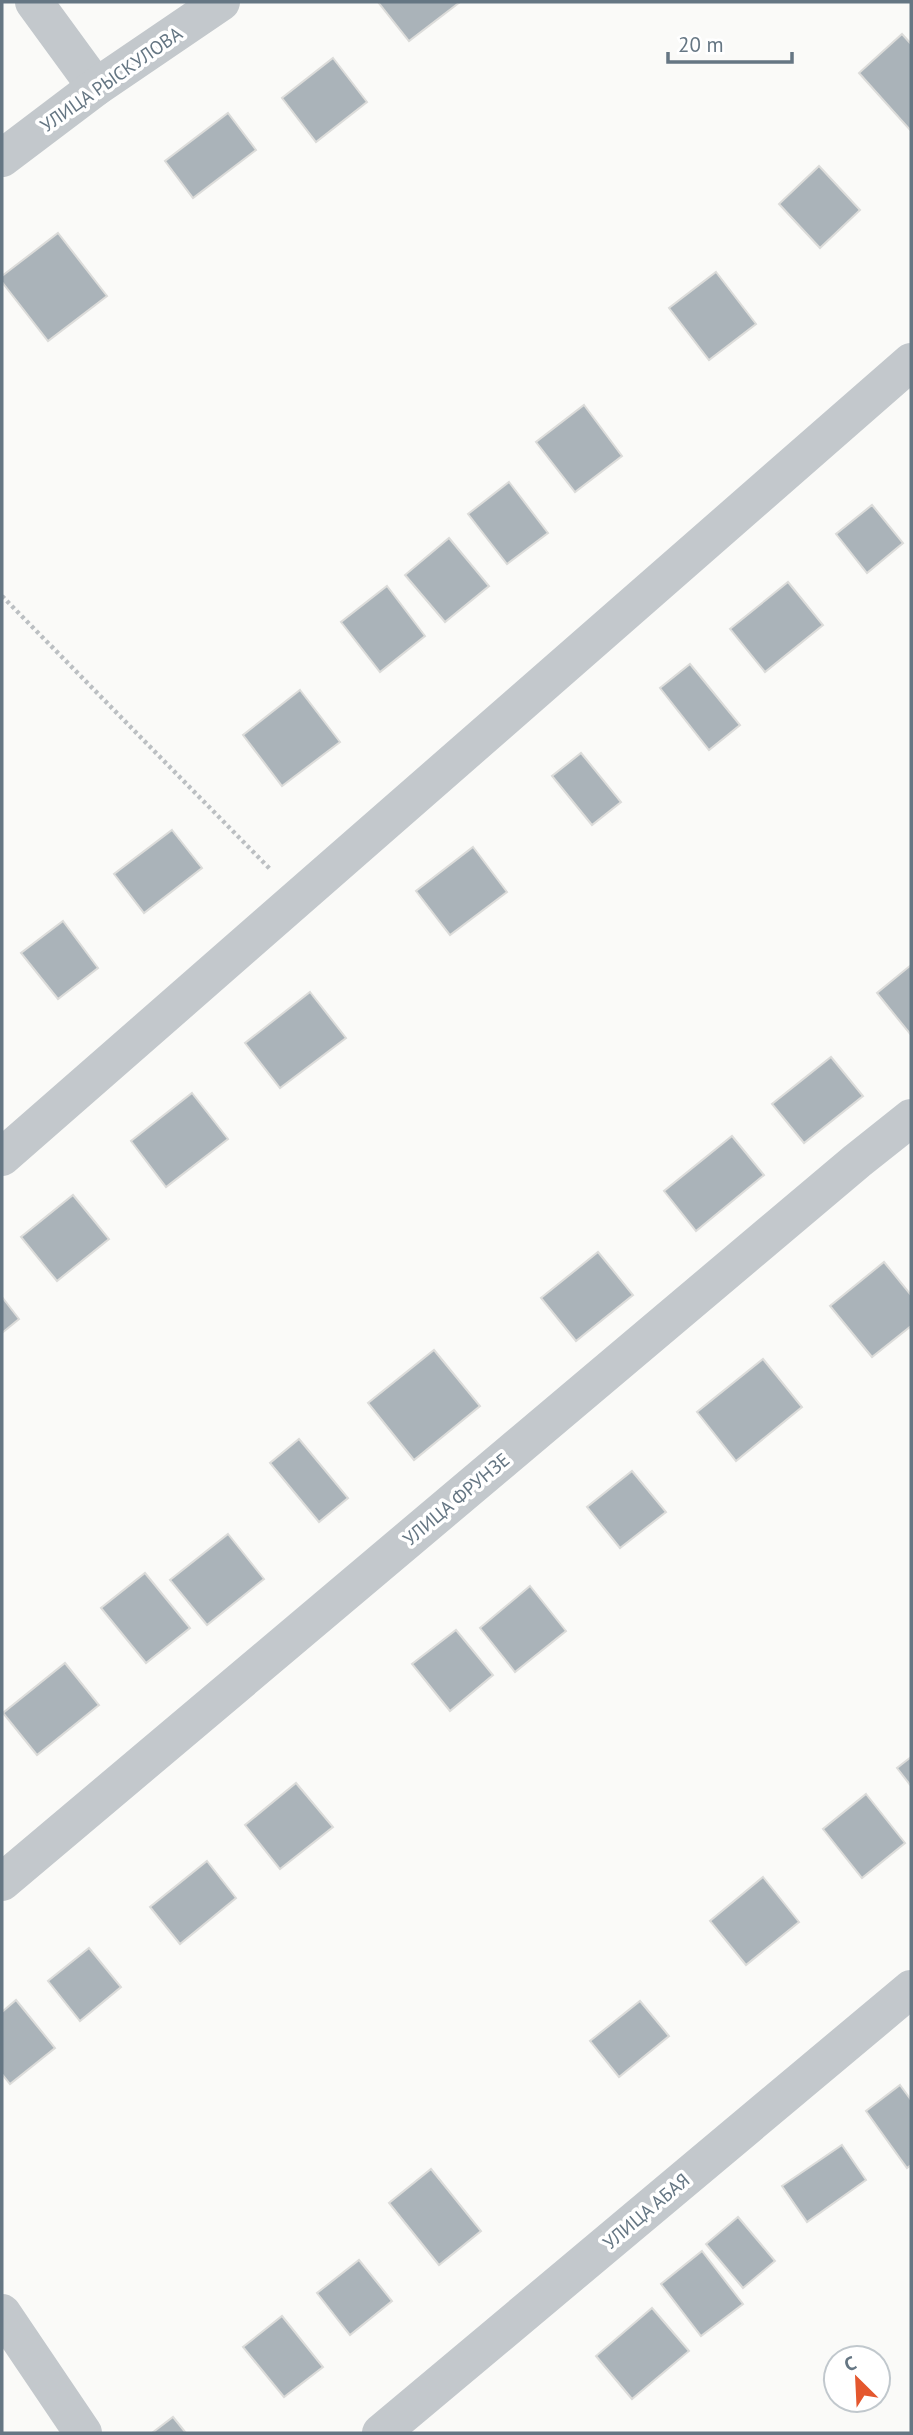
<svg xmlns="http://www.w3.org/2000/svg" width="913" height="2435" viewBox="0 0 913 2435" font-family="'PT Sans',sans-serif">
<style>
.building{fill:#aab3b9;stroke:#dcdcda;stroke-width:2}
.lines{fill:none;stroke-linecap:round;stroke-linejoin:round}
.path{stroke:#bbbfc2;stroke-width:4.5;stroke-dasharray:3.5 3.5;stroke-linecap:butt}
.street{stroke:#c3c8cc;stroke-width:38}
.labels{text-anchor:middle;stroke-width:7;stroke-linejoin:round;paint-order:stroke}
.street-label{font-size:19px;fill:#657683;stroke:#fff}
</style>
<rect width="100%" height="100%" fill="#fafaf8"/>
<g class="building">
<path d="M378 2H460L409 41Z"/>
<path d="M902 34 911 44V131L859 73Z"/>
<path d="M333 58 367 102 316 142 282 98Z"/>
<path d="M228 113 256 150 193 198 165 161Z"/>
<path d="M819 166 860 210 820 248 779 204Z"/>
<path d="M58 233 107 296 48 341 2 282V276Z"/>
<path d="M716 272 756 324 709 360 669 308Z"/>
<path d="M584 405 622 456 575 492 536 442Z"/>
<path d="M509 482 548 533 507 564 468 514Z"/>
<path d="M872 505 903 543 867 573 836 534Z"/>
<path d="M449 538 489 586 445 622 405 575Z"/>
<path d="M788 582 823 625 765 672 730 629Z"/>
<path d="M387 586 425 636 380 672 341 622Z"/>
<path d="M690 664 740 725 709 750 660 688Z"/>
<path d="M300 690 340 742 282 786 243 735Z"/>
<path d="M581 753 621 802 592 825 552 776Z"/>
<path d="M172 830 202 868 144 913 114 874Z"/>
<path d="M473 847 507 892 450 935 416 891Z"/>
<path d="M63 921 98 968 58 999 21 953Z"/>
<path d="M911 965V1035L877 993Z"/>
<path d="M310 992 346 1038 280 1088 245 1043Z"/>
<path d="M831 1057 863 1096 804 1143 772 1104Z"/>
<path d="M192 1093 228 1139 166 1187 131 1141Z"/>
<path d="M732 1136 764 1175 696 1231 664 1191Z"/>
<path d="M73 1195 109 1239 57 1281 21 1237Z"/>
<path d="M598 1252 633 1295 576 1341 541 1298Z"/>
<path d="M884 1262 911 1295V1326L872 1357 830 1306Z"/>
<path d="M2 1297 19 1319 2 1333Z"/>
<path d="M434 1350 480 1406 414 1460 368 1403Z"/>
<path d="M763 1359 802 1407 736 1461 697 1412Z"/>
<path d="M299 1439 348 1498 319 1522 270 1463Z"/>
<path d="M632 1471 666 1512 620 1548 587 1507Z"/>
<path d="M228 1534 264 1579 207 1625 170 1580Z"/>
<path d="M145 1573 190 1628 146 1663 101 1608Z"/>
<path d="M530 1586 566 1631 515 1672 480 1628Z"/>
<path d="M456 1630 493 1675 450 1711 412 1664Z"/>
<path d="M65 1663 99 1705 37 1755 3 1713Z"/>
<path d="M911 1757V1786L897 1768Z"/>
<path d="M296 1783 333 1827 280 1869 245 1825Z"/>
<path d="M866 1794 905 1843 862 1878 823 1829Z"/>
<path d="M207 1861 236 1898 180 1944 150 1907Z"/>
<path d="M763 1877 799 1922 746 1965 710 1921Z"/>
<path d="M89 1948 121 1987 80 2021 48 1981Z"/>
<path d="M16 2000 55 2048 10 2084 2 2074V2012Z"/>
<path d="M640 2001 669 2036 619 2077 590 2041Z"/>
<path d="M900 2085 911 2100V2165L907 2168 866 2111Z"/>
<path d="M842 2145 866 2180 807 2222 782 2186Z"/>
<path d="M431 2169 481 2231 439 2265 389 2203Z"/>
<path d="M738 2217 775 2261 743 2288 706 2244Z"/>
<path d="M702 2251 743 2304 701 2336 661 2284Z"/>
<path d="M359 2260 392 2301 350 2335 317 2293Z"/>
<path d="M652 2308 689 2351 632 2399 596 2356Z"/>
<path d="M282 2316 323 2367 284 2397 243 2347Z"/>
<path d="M173 2417 186 2433H152Z"/>
</g>
<g class="lines">
<path class="path" d="M2 596 271 870"/>
<g class="street">
<path d="M34 2 96 87"/>
<path d="M2 158 96 87 221 2"/>
<path d="M2 1157 911 362"/>
<path d="M2 1882 857 1161 911 1118"/>
<path d="M2 2313 83 2433"/>
<path d="M381 2433 911 1989"/>
</g>
</g>
<g class="labels">
<g class="street-label">
<text transform="translate(111 79) rotate(-35)" y="7">УЛИЦА РЫСКУЛОВА</text>
<text transform="translate(456 1499) rotate(-40)" y="7">УЛИЦА ФРУНЗЕ</text>
<text transform="translate(646 2211) rotate(-40)" y="7">УЛИЦА АБАЯ</text>
</g>
</g>
<rect width="913" height="2435" fill="none" stroke="#657683" stroke-width="7"/>
<g transform="translate(857 2379) rotate(336)"><circle r="33" fill="#ffffff" stroke="#c1c8cd" stroke-width="2"/>
<path d="M0-5L12 26L0 18L-12 26Z" fill="#e4572e"/>
<text y="-10" font-size="19" font-weight="bold" text-anchor="middle" fill="#657683">С</text>
</g>
<path d="M668 52v10h124v-10" fill="none" stroke="#657683" stroke-width="3.5"/>
<text x="678" y="52" font-size="21" fill="#657683" stroke="#ffffff" stroke-width="5" paint-order="stroke">20 m</text>
</svg>
